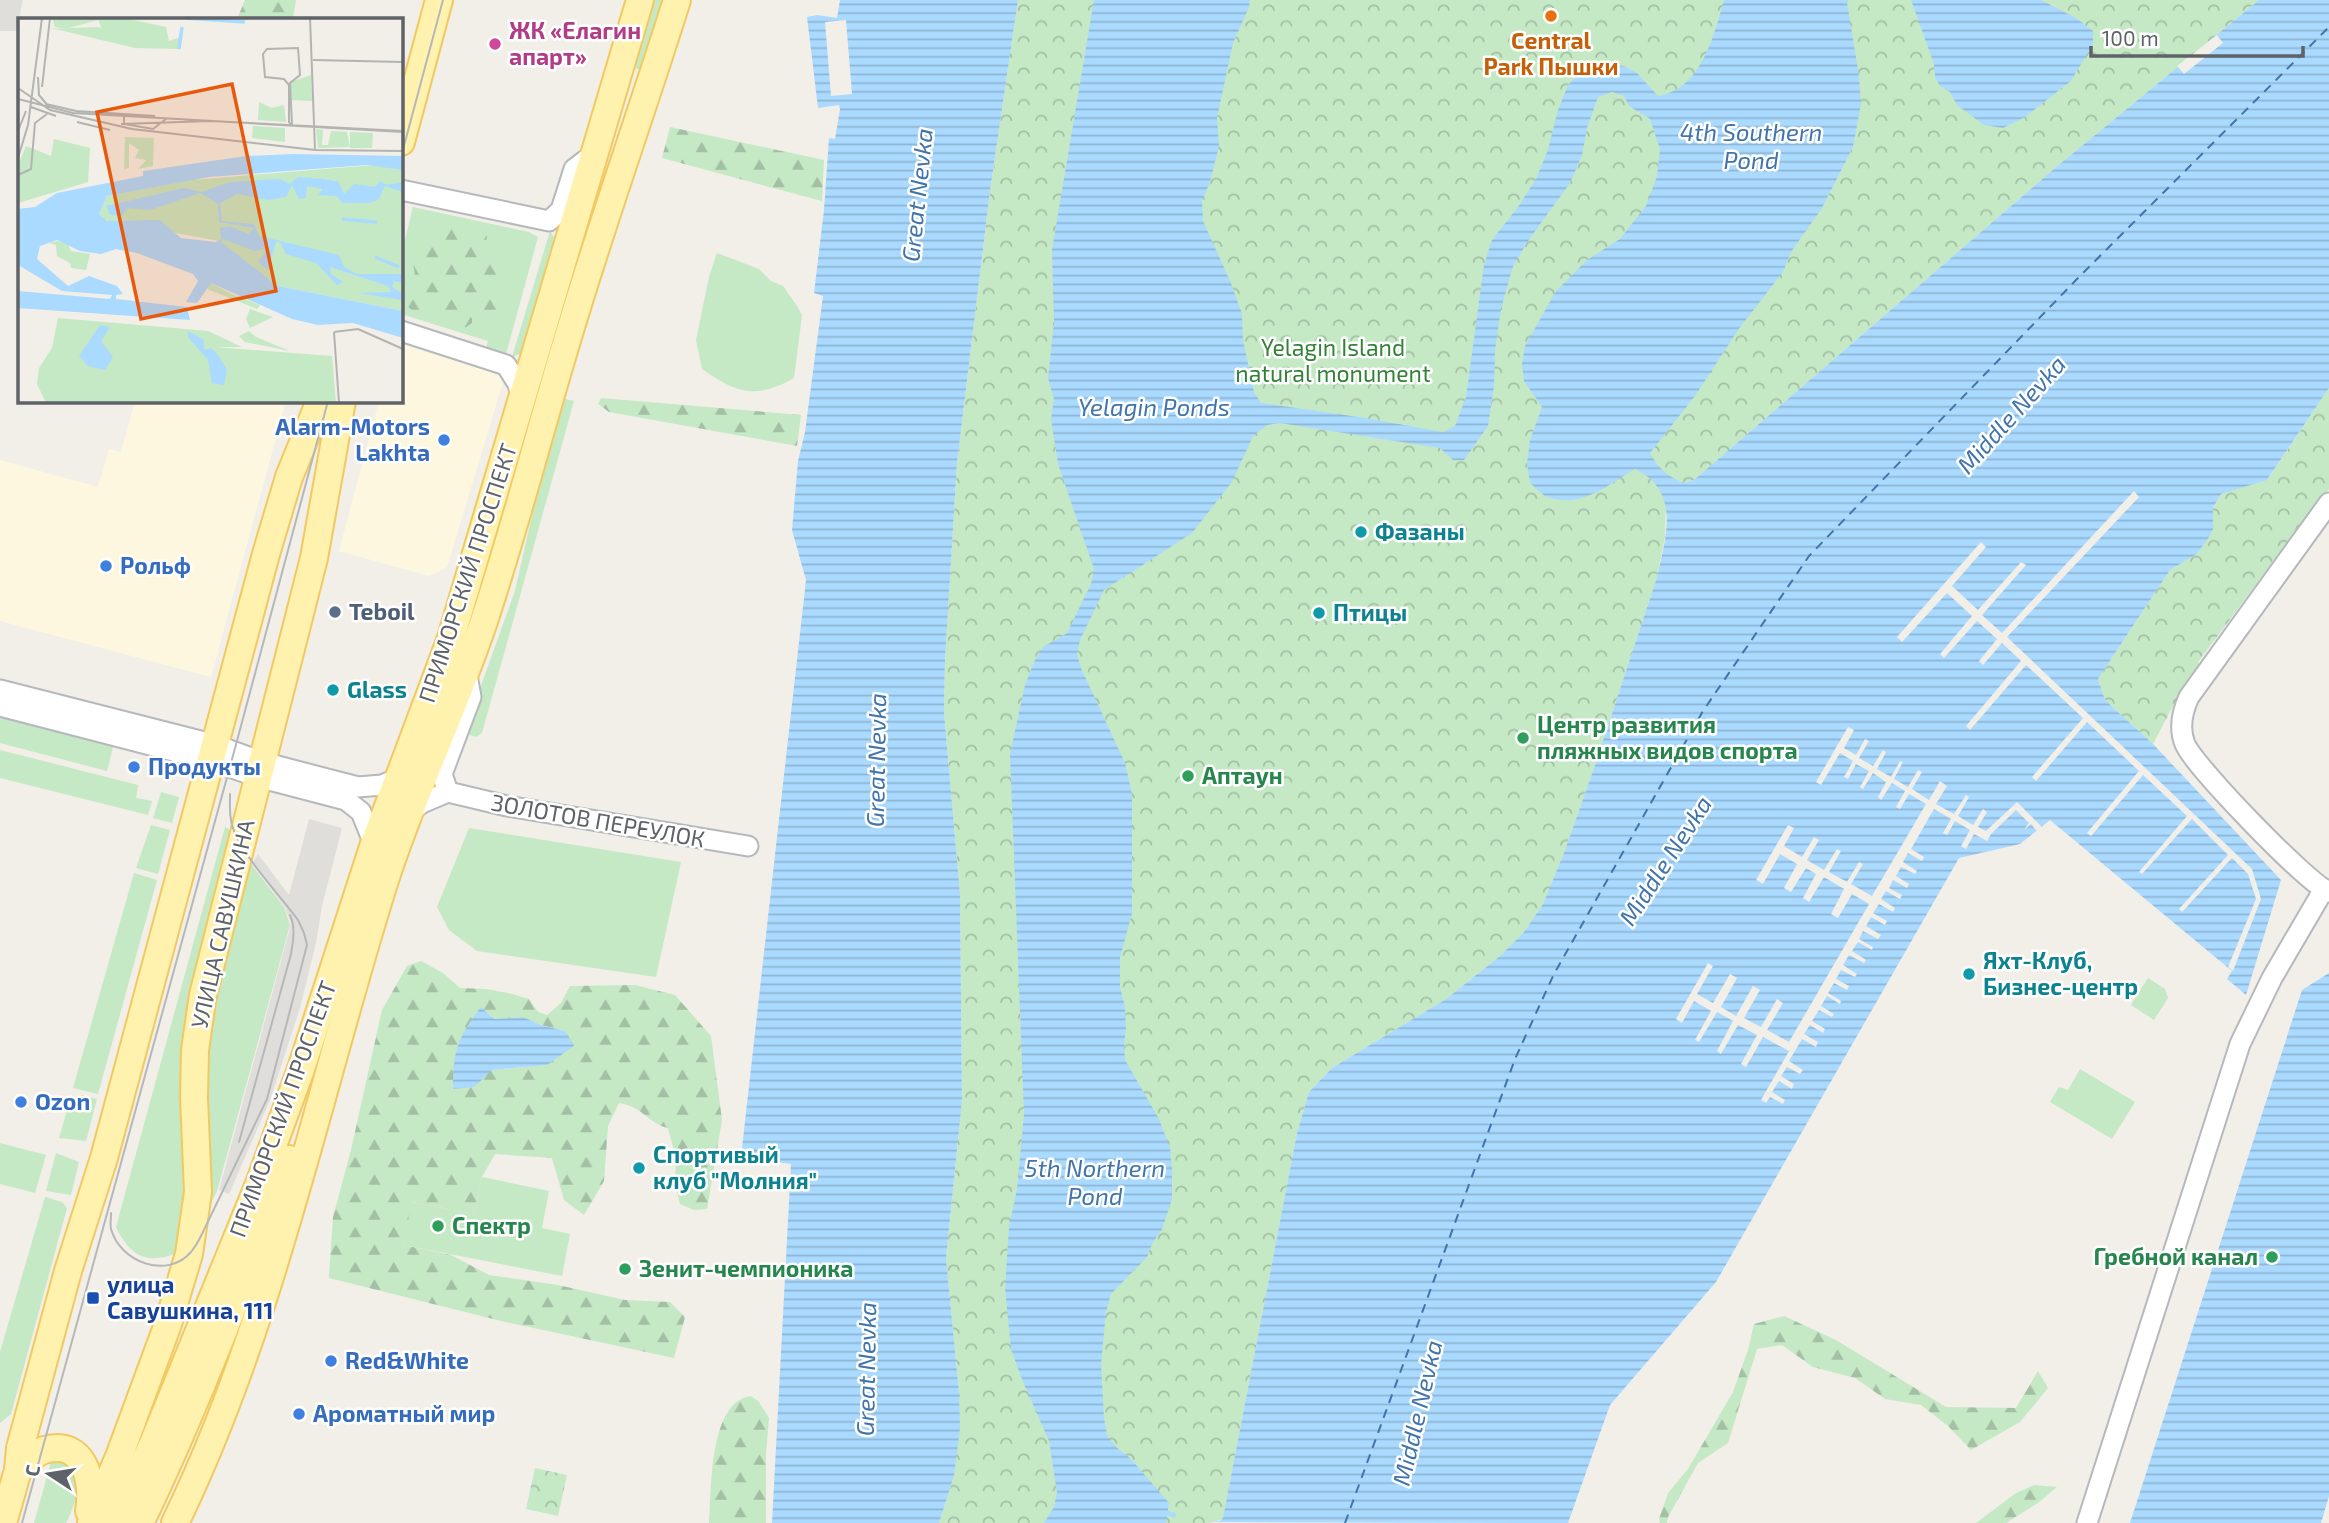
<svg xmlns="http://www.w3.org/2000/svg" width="2329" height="1523" viewBox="0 0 2329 1523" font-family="'Exo 2',sans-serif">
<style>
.commercial{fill:#fef7e0}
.industrial{fill:#e0deda}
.green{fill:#c5e8c5}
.forest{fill:url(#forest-firs);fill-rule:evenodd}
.park{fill:url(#park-crowns)}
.water{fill:url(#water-rules)}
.pier{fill:#f1efe8}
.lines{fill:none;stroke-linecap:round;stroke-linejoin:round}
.stream{stroke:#aadaff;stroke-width:4.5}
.ferry{stroke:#4174aa;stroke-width:2;stroke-dasharray:9 7;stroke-linecap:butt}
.minor-casing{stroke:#b5b8bc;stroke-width:23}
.major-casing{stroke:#f2c960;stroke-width:30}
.minor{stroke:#fff;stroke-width:19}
.major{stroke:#fff2af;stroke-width:26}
.tram{stroke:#b6b7b8;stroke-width:2}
.food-dot{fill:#e8710a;stroke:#fff;stroke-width:2.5}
.hotel-dot{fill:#d1479c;stroke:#fff;stroke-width:2.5}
.shop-dot{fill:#3f7fe0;stroke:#fff;stroke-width:2.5}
.culture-dot{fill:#0f9aa8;stroke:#fff;stroke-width:2.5}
.service-dot{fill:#5c6f8a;stroke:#fff;stroke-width:2.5}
.leisure-dot{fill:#2e9e5b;stroke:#fff;stroke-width:2.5}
.transit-dot{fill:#1a4fb4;stroke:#fff;stroke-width:2.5}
.labels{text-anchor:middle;stroke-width:5;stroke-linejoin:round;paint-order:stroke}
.hotel-label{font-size:23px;font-weight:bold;fill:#b23c85;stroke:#fff;text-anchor:start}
.food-label{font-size:23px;font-weight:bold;fill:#c56008;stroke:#fff}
.park-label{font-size:23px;fill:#348238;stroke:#fff}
.shop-label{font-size:23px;font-weight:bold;fill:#366cbe;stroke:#fff;text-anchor:start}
.culture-label{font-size:23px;font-weight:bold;fill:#0d838f;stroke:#fff;text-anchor:start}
.street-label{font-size:23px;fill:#5f6368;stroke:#fff}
.service-label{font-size:23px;font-weight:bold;fill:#4e5e75;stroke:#fff;text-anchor:start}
.leisure-label{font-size:23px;font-weight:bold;fill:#27864d;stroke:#fff;text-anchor:start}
.transit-label{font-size:23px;font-weight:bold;fill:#164399;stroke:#fff;text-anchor:start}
.water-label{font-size:24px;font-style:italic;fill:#4174aa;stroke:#fff}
.inset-river{fill:none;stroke:#aadaff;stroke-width:3.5}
.inset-road{fill:none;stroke:#b3b3b1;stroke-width:2}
.view{fill:#e8590c;fill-opacity:0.15;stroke:#e8590c;stroke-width:3.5}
.inset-edge{fill:none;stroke:#5f6368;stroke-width:3.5}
</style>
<defs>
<pattern id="forest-firs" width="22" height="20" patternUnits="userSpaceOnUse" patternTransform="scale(1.75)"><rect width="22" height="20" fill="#c5e8c5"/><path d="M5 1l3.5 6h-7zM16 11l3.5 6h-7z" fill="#a3c0a4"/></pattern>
<pattern id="park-crowns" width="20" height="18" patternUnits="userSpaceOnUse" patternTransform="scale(1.75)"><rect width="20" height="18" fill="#c5e8c5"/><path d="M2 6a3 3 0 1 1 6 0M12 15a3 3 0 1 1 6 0" fill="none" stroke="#a3c0a4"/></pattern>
<pattern id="water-rules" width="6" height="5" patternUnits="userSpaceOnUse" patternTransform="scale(1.75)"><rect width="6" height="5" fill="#aadaff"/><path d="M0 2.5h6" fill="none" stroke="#8eb4d2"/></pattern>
</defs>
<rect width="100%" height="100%" fill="#f1efe8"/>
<g class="commercial">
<path d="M401 344 491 372 504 379 447 567 429 576 339 551 379 401H401Z"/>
<path d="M135 401H286L211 677 0 621V460L98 487 109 449 121 452Z"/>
</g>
<g class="industrial">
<path d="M0 0H23L16 31H0Z"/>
<path d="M309 819 342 828 322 906 316 943 300 1008 270 1100 229 1194 219 1190 291 924 285 907 252 864 258 854 289 895Z"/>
</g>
<g class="green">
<path d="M655 0H663L642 70 635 68Z"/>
<path d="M413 207 529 232 538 237 505 358 485 352 488 341 401 314V256Z"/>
<path d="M550 231 555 239V245L522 353 512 357Z"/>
<path d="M717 253 759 269 771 281 783 286 797 306 802 315 794 378C755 400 737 393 702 369L696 340 709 277Z"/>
<path d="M565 399 574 401 482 733 476 737 464 733 515 591 540 480Z"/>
<path d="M0 714 114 743 107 771 0 743Z"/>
<path d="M0 750 138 785 136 798 152 801 148 815 0 778Z"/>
<path d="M161 792 179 797 172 823 153 818Z"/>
<path d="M151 825 170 830 158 874 136 868Z"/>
<path d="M225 827 229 829 233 836 177 1253C146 1265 130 1256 116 1227Z"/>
<path d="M469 828 681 862 656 977 477 951 449 930 437 907Z"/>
<path d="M247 859 284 907 290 925 217 1191 205 1216 204 1115 209 1022Z"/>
<path d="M134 873 157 880 98 1094 73 1088Z"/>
<path d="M2148 978 2165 989 2168 998 2154 1020 2131 1005Z"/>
<path d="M2080 1069 2135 1102 2112 1139 2050 1102 2059 1087 2068 1090Z"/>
<path d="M81 1095 97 1099 86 1141 59 1138 71 1097Z"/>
<path d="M0 1143 46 1155 35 1193 0 1184Z"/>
<path d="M56 1153 79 1162 71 1195 46 1191Z"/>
<path d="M482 1177 549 1191 542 1228 570 1234 562 1276 403 1245 411 1202 474 1214Z"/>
<path d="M45 1197 62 1202 67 1208 11 1414 0 1423V1352Z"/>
<path d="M59 1461C88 1472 76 1503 66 1523H34L51 1462Z"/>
</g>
<g class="forest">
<path d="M245 0H296L293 19H237Z"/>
<path d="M670 127 824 160 822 201 662 158Z"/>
<path d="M453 223 476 229 487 236 485 253 506 260 511 269 489 283 505 304 504 315 492 316 473 301 472 323 465 328 412 310 403 303 407 288 415 276 412 255 426 232 421 224Z"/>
<path d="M601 398 801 415 797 446 609 412 598 404Z"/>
<path d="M421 961 443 973 460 988 486 989 512 994 529 999 538 1012 547 1015 561 1003 570 986 635 985 675 995 711 1036 722 1120 707 1209 694 1210 680 1204 675 1184 676 1158 668 1128C647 1123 644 1107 619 1103L608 1126 604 1181 584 1215 564 1200 552 1158 495 1154 482 1177 474 1214 412 1202 403 1245 451 1255 489 1275 558 1285 625 1300 670 1302 685 1317 674 1358 501 1321 329 1278 333 1217 351 1150 382 1010 407 966ZM523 1017 541 1025 565 1031 547 1065 492 1070 494 1019Z"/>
<path d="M1784 1316 1836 1340 1946 1407 2016 1408 2038 1371 2048 1388 2020 1422 1971 1450 1948 1426 1921 1405 1885 1399 1855 1378 1813 1367 1782 1345 1757 1349 1728 1443 1698 1463 1668 1517 1667 1523H1660L1659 1519 1668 1493 1688 1469 1733 1392 1748 1350 1754 1324Z"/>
<path d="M751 1396 759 1402 769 1418 766 1454V1523H709C712 1490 708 1402 751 1396Z"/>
<path d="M2034 1485 2057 1487 2038 1503 2006 1523H1976L2016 1493Z"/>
</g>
<g class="park">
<path d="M1018 0H2259L2055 168 1694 480 1684 483 1666 502 1665 537 1657 577 1594 768 1565 850 1543 904 1524 932 1500 956 1446 999 1332 1068 1309 1092 1297 1133 1223 1519 1209 1523H939L954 1476 959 1392 946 1258 962 1101 960 894 944 712 945 660 957 463 990 191Z"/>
<path d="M2329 388V489L2287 549 2284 547 2198 662 2201 665 2174 704 2153 744 2105 700 2098 679 2170 570 2197 554 2213 529V509L2221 494 2268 479Z"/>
<path d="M535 1468 567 1475 558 1516 526 1509Z"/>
</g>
<g class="water">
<path d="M840 0H1018L990 191 957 463 945 660 944 712 960 894 962 1101 946 1258 959 1392 960 1428 954 1476 939 1523H772L791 1164 741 1157 806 580 792 530 798 461 805 432 823 296 814 293 824 210 829 138 835 139 840 109 839 105 818 108 807 17 817 15 837 18Z"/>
<path d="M1094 0H1250L1249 7 1233 43 1217 118 1219 146 1210 182 1202 201 1203 221 1231 283 1242 314 1243 340 1254 392 1261 403 1365 418 1443 432 1455 426 1466 397 1484 265 1492 240 1518 207 1536 179 1548 150 1558 110 1568 85 1582 71 1603 64 1624 66 1637 73 1658 96C1701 90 1714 35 1724 0H1849L1847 3 1859 76 1861 104 1853 147 1822 208 1791 252 1783 272 1738 330 1695 396 1650 453C1659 469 1667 476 1684 483L1694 480 2055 168 2259 0H2329V388L2267 480 2221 494 2213 508V529L2209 537 2197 554 2170 570 2098 679 2105 700 2153 744 2281 880 2246 995 2227 979 2232 971 2050 820 2020 844 1959 858 1716 1282 1610 1405 1568 1523 1208 1522 1220 1521 1223 1518 1297 1133 1309 1092 1332 1068 1446 999 1500 956 1524 932 1543 904 1565 850 1594 768 1657 577C1666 537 1681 491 1635 469 1608 485 1581 509 1547 497 1541 494 1535 487 1530 483L1527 464 1530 440 1542 407 1524 381 1522 364 1525 346 1556 291 1587 260 1620 239 1646 206 1657 176 1660 149 1650 119 1629 106 1624 96 1612 92 1598 97 1587 128 1582 155 1570 183 1530 238 1513 266 1501 309 1495 350 1494 386 1488 426 1464 460H1453L1440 448 1280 423 1267 425 1253 436 1232 482 1192 533 1104 590 1080 640 1077 654 1081 668 1125 763 1132 794V913L1120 958V987L1125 1007 1126 1028 1124 1044 1125 1060 1159 1119 1170 1148 1172 1171V1199L1162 1229 1152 1244 1147 1257 1111 1294 1106 1312 1101 1364 1104 1418 1107 1435 1116 1447 1131 1459 1169 1503 1166 1523H1044L1054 1507 1057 1492 1049 1441 1021 1377 1011 1349 1005 1288 1009 1227 1017 1189 1024 1114 1010 754 1025 685 1034 662 1043 647 1067 633 1091 584 1094 569 1058 464 1051 419 1054 399 1048 378 1054 322 1052 250Z"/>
<path d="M1911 0H2041L2076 18 2093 31V44L2071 81 2025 117 2003 128 1984 125 1957 105 1950 92 1940 86 1935 77 1934 64Z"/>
<path d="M2329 973V1496L2321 1523H2130L2302 990Z"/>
<path d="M481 1007 494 1019 523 1017 541 1025 565 1031 574 1046 547 1065 492 1070 474 1087 453 1089C453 1050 458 1037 481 1007Z"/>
</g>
<g class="pier">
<path d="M846 20 852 94 831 96 825 22Z"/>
<path d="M2217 35 2223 43 2184 74 2177 66Z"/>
<path d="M2134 491 2139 497 2007 637 2252 869 2261 899 2233 971 2228 967 2256 899 2248 874 2232 858 2182 912 2179 909 2228 855 2192 819 2142 874 2139 872 2187 816 2143 775 2091 836 2087 833 2139 771 2087 722 2036 781 2032 777 2083 718 2026 665 1970 730 1966 726 2021 661 2002 643 1983 665 1979 661 1997 639 1977 621 1944 658 1940 654 1972 616 1947 593 1902 642 1897 637 1981 542 1986 547 1952 586 1978 610 2021 562 2026 565 1982 615 2002 633Z"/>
<path d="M1848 727 1854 730 1844 748 1856 755 1865 739 1869 741 1859 758 1873 766 1883 750 1886 752 1877 769 1891 777 1900 761 1903 762 1894 779 1908 787 1918 770 1922 772 1912 789 1929 800 1940 781 1947 786 1936 804 1954 814 1966 795 1969 797 1958 816 1973 825 1983 809 1987 812 1978 827 1986 831 2017 802 2042 827 2037 831 2031 824 2024 830 2029 823 2016 810 1991 834 1987 841 1974 834 1966 849 1961 846 1970 830 1955 821 1947 835 1943 833 1951 819 1934 809 1911 849 1924 857 1922 861 1908 853 1903 862 1917 871 1915 874 1901 867 1896 876 1909 884 1907 888 1893 880 1889 888 1902 895 1900 899 1886 891 1881 899 1895 908 1893 912 1879 904 1873 913 1887 921 1885 925 1871 917 1866 926 1881 935 1878 939 1863 931 1859 939 1873 947 1872 950 1858 942 1852 951 1866 960 1864 963 1849 955 1843 965 1857 974 1855 977 1841 970 1836 979 1849 986 1847 990 1834 983 1828 993 1841 1001 1840 1004 1827 996 1821 1006 1834 1014 1832 1017 1819 1010 1812 1021 1825 1029 1823 1033 1810 1025 1804 1034 1818 1042 1816 1047 1802 1039 1789 1061 1803 1070 1800 1074 1787 1067 1781 1076 1794 1084 1792 1089 1779 1081 1772 1092 1785 1100 1783 1104 1770 1097 1766 1103 1761 1100 1789 1051 1763 1037 1746 1067 1741 1064 1757 1035 1738 1025 1721 1054 1717 1051 1733 1021 1717 1012 1699 1042 1695 1040 1711 1011 1694 1001 1682 1023 1676 1019 1708 963 1713 966 1697 994 1713 1003 1730 974 1737 978 1721 1007 1736 1016 1753 986 1760 990 1744 1018 1761 1027 1777 999 1783 1003 1767 1030 1789 1042 1869 904 1852 894 1838 918 1831 914 1844 889 1824 877 1809 902 1803 898 1816 874 1806 868 1791 892 1784 888 1797 864 1780 854 1763 884 1756 880 1788 825 1794 828 1784 846 1802 857 1814 837 1819 840 1807 860 1824 870 1837 849 1841 851 1829 872 1847 882 1859 862 1863 864 1851 884 1872 896 1926 804 1909 794 1900 809 1896 807 1905 791 1892 783 1881 800 1878 797 1886 782 1873 773 1863 789 1860 787 1869 771 1856 764 1848 779 1844 777 1853 761 1840 753 1821 785 1816 782Z"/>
</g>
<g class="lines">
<path class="stream" d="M1167 1513 1174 1515"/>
<path class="ferry" d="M1345 1523 1515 1059 1554 974 1703 711 1809 556 2078 278 2329 27"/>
<defs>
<g id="minor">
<path d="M401 190 549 221 561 210 574 169 595 153"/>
<path d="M401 331 506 365 518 384 522 400"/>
<path d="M2329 503 2189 697C2182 712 2179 729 2185 744 2195 767 2306 882 2329 892"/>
<path d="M0 690 216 745 262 762 358 787 382 785 399 778"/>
<path d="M0 706 212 761 258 777 346 800 361 812 374 844"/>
<path d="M448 792 507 806 748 846"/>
<path d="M411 811 422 803 448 792 442 774 471 697 466 670"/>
<path d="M2087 1523 2240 1044 2272 978 2324 889"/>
</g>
<g id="major">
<path d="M401 142 439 0"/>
<path d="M18 1470C26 1463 34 1453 44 1450 85 1438 94 1482 89 1511"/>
<path d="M3 1523 18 1470 20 1448 29 1415 68 1271 104 1158 266 554 289 477 320 401"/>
<path d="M91 1523 120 1454 168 1324 189 1254 198 1192 194 1098 195 1050 203 995 314 558 342 401"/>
<path d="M115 1523 152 1446 259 1184 301 1069 374 844 451 638 640 0"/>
<path d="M140 1523C197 1405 243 1282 289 1159"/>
<path d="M175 1523C274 1319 317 1095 385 880 413 793 454 710 483 624 517 522 543 417 575 314 607 209 644 105 677 0"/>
</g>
</defs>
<use href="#minor" class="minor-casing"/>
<use href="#major" class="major-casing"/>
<use href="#minor" class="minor"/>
<use href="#major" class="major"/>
<g class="tram">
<path d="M401 157 443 0"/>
<path d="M239 1142 291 954C293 941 296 928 290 915"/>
<path d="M111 1213C111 1218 110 1225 111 1229 120 1262 167 1280 191 1252 195 1247 199 1240 202 1234L267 1099 307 945 304 933 298 920C279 894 246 860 234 831 229 819 230 807 230 794"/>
<path d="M22 1523 234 752 328 401"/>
</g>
</g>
<circle class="food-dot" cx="1551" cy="16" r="7"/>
<circle class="hotel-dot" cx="495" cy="44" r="7"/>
<g class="shop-dot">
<circle cx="444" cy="440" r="7"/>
<circle cx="106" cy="566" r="7"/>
<circle cx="134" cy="767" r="7"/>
<circle cx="21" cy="1102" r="7"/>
<circle cx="331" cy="1361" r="7"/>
<circle cx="299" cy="1414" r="7"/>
</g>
<g class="culture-dot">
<circle cx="1361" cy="532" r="7"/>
<circle cx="1319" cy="613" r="7"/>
<circle cx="333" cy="690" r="7"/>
<circle cx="1969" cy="974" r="7"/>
<circle cx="639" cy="1168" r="7"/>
</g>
<circle class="service-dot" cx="335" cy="612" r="7"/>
<g class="leisure-dot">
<circle cx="1523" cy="738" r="7"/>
<circle cx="1188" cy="776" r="7"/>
<circle cx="438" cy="1226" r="7"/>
<circle cx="2272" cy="1257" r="7"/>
<circle cx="625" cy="1269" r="7"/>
</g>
<rect class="transit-dot" x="86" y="1291" width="14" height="14" rx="3.5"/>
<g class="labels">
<g class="hotel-label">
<text x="509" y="39">ЖК «Елагин<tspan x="509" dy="26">апарт»</tspan></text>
</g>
<g class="food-label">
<text x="1551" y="49">Central<tspan x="1551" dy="26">Park Пышки</tspan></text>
</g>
<g class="park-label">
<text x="1333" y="356">Yelagin Island<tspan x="1333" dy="26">natural monument</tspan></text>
</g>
<g class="shop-label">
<text x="430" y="435" text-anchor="end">Alarm-Motors<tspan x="430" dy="26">Lakhta</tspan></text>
<text x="120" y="574">Рольф</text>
<text x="148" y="775">Продукты</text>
<text x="35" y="1110">Ozon</text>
<text x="345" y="1369">Red&amp;White</text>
<text x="313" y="1422">Ароматный мир</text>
</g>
<g class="culture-label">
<text x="1375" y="540">Фазаны</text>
<text x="1333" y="621">Птицы</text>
<text x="347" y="698">Glass</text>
<text x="1983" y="969">Яхт-Клуб,<tspan x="1983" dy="26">Бизнес-центр</tspan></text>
<text x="653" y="1163">Спортивый<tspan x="653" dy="26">клуб "Молния"</tspan></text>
</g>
<g class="street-label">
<text transform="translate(468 573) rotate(-72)" y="8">ПРИМОРСКИЙ ПРОСПЕКТ</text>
<text transform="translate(598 821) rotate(10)" y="8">ЗОЛОТОВ ПЕРЕУЛОК</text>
<text transform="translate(223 924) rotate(-77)" y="8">УЛИЦА САВУШКИНА</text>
<text transform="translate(283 1109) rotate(-70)" y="8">ПРИМОРСКИЙ ПРОСПЕКТ</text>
</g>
<g class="service-label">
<text x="349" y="620">Teboil</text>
</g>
<g class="leisure-label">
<text x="1537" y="733">Центр развития<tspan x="1537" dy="26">пляжных видов спорта</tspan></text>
<text x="1202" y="784">Аптаун</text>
<text x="452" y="1234">Спектр</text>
<text x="2258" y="1265" text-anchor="end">Гребной канал</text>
<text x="639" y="1277">Зенит-чемпионика</text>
</g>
<g class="transit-label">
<text x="107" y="1293">улица<tspan x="107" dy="26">Савушкина, 111</tspan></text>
</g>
<g class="water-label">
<text x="1751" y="141">4th Southern<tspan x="1751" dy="28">Pond</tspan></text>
<text transform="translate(918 195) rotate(-84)" y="8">Great Nevka</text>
<text x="1154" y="416">Yelagin Ponds</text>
<text transform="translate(2012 415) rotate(-48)" y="8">Middle Nevka</text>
<text transform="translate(877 760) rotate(-89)" y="8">Great Nevka</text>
<text transform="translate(1666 861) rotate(-57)" y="8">Middle Nevka</text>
<text x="1095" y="1177">5th Northern<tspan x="1095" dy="28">Pond</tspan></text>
<text transform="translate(867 1369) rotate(-89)" y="8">Great Nevka</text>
<text transform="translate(1418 1413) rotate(-77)" y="8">Middle Nevka</text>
</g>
</g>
<g transform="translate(18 18)">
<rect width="385" height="385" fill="#f1efe8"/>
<path d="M39 0 111 1 148 9 151 23 163 19 164 12 162 31 117 30 33 10 101 16 85 13 80 2 51 10 38 6ZM36 121 72 130 70 164 0 185V147L8 128 33 138ZM39 223 50 226 53 233 72 236 68 252 53 250 52 245 39 238 38 227 31 225Z" fill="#c5e8c5"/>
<path d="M34 0H39L38 6 51 10 81 9 102 16 100 22 37 9ZM298 111 305 112 304 127H310L313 113 329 114 332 129 300 130ZM107 119 136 120 135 148 120 151 128 142 117 140 121 132 111 125V150L106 151ZM232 291 240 294 255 299 232 310 228 301ZM231 313 238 319 272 333 227 324 221 318Z" fill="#c5e8c5"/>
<path d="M293 57 294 83 272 82V64ZM241 84 254 90 266 87 268 104 240 102ZM235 108 267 110V124L234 120ZM332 114 355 115 354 130H332ZM357 147 385 152V293L260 268 201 223 86 202 81 196 89 178 173 162ZM193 265 214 276 242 287 239 291 189 271ZM40 300 190 313 224 329H197L314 338 318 385H28L19 366 21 350 34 330Z" fill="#c5e8c5"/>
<path d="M275 136 385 138V152L349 147 191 159 89 178 81 196 89 203 142 202 163 220 198 224 203 221 202 210 212 208 230 216 236 210 201 204 200 186 182 175 132 192 110 190 103 198 92 197 88 188 166 170 184 174 212 164 262 161 272 166 280 159 307 161 321 164 326 176 336 166 357 169 362 163 368 167 385 164V174L367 168 361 181 351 185H325L318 178 300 177 305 171 289 168 288 180 281 181 274 167 268 179 251 182 219 176 202 185 204 203 236 206 241 218 321 237 326 249 339 256H385V265L376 263 374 269 385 276V282L340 275 373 274 370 268 312 249 313 256 325 264 319 267 298 245 268 236 262 224H258L250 252 240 244 250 230 236 233 205 221 203 224 260 268 385 293V320L335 305 300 307 274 301 193 265 179 285 168 284 180 263 175 256 119 235 98 231 83 236 62 233 39 222 22 228 19 241 50 268 71 258 99 268 105 276 98 277V281L169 289 172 302 0 290V273L92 281 94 277 44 273 0 247V191L17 189 39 175 125 158V153L228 138ZM82 307 92 309 83 323 95 339 87 352 70 348 61 338ZM170 313 186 322V332L193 330 200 337 209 352 206 367 194 365 190 342 170 319Z" fill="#aadaff"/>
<path class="inset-river" d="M168 0 227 4M161 31 164 9M324 201 359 204M0 212 43 208 157 222 199 237 261 276 292 286 303 302M357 239 381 249"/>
<path class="inset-road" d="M292 0 297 132M295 42 385 44M20 59 21 77 31 89M24 69 32 0M0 70 32 92 114 111 297 132 385 133M0 81 55 95 385 114M28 86 58 93 137 98M13 89 38 98M106 99V106L135 111 148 101M59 104 92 112M103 106 193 103 385 113M274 107 272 65 282 57 280 30 249 31 245 36 247 59 266 61 271 67V104L274 108M0 113 8 93M0 140 10 107 24 0M0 157 13 151 17 105 29 96M316 314 340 311 385 331M316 314 321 385"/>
<path class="view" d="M214 66 258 273 123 301 79 94Z"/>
<rect width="385" height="385" class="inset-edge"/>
</g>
<g transform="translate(49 1474) rotate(282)" stroke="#ffffff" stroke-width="5" paint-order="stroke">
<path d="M0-5L12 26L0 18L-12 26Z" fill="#5f6368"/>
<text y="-10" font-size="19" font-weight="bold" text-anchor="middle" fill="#5f6368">С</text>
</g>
<path d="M2091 46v10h212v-10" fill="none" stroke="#5f6368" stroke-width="3.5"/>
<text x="2102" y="46" font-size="21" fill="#5f6368" stroke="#ffffff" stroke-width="5" paint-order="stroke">100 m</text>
</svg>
